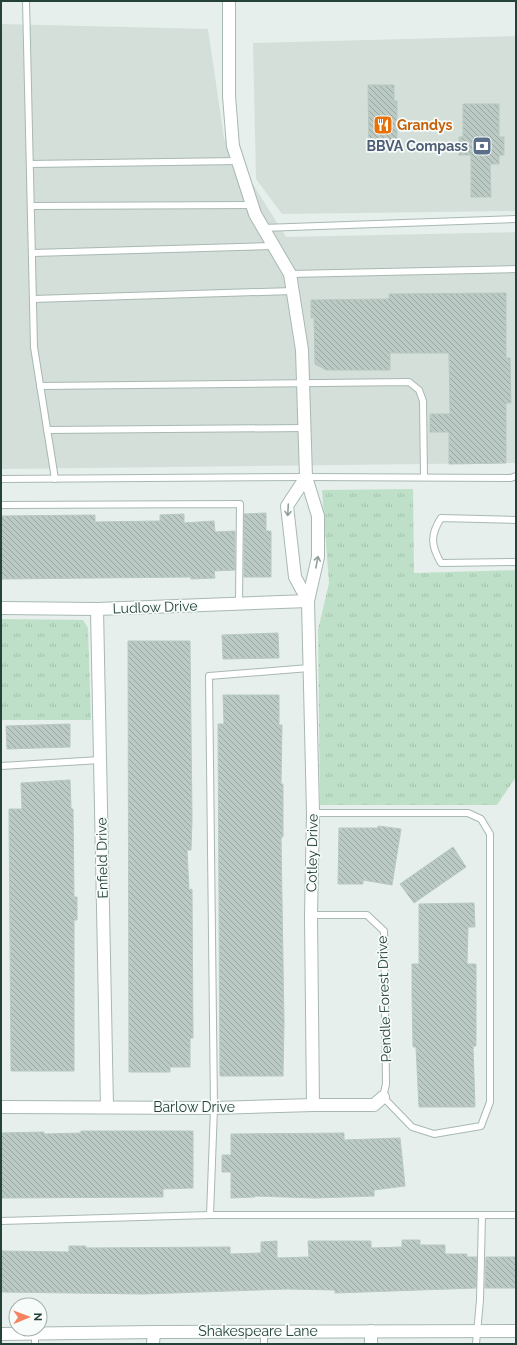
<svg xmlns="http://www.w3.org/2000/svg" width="517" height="1345" viewBox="0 0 517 1345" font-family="Raleway,sans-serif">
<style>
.built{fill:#d4dfda}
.park{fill:url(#park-tufts)}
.building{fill:url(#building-back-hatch);stroke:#b8c9c2}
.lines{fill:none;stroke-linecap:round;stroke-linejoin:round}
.service-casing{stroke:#a8b8b2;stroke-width:8}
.minor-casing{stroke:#a8b8b2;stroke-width:14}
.service{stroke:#fff;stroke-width:6}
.minor{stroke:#fff;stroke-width:12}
.oneway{stroke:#92a09c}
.labels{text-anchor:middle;stroke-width:3.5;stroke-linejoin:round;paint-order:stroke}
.food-label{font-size:14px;font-weight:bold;fill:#c56008;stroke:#f7fbf9;text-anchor:start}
.service-label{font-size:14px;font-weight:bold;fill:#4e5e75;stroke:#f7fbf9;text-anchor:end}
.street-label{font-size:14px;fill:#24423a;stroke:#f7fbf9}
</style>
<defs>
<pattern id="park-tufts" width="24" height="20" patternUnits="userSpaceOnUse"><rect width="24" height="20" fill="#bfe0c8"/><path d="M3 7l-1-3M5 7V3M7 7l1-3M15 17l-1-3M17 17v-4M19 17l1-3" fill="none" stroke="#a4c1ad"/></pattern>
<pattern id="building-back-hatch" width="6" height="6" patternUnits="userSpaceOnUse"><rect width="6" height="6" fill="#bbcac4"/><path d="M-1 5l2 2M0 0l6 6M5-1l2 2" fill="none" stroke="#98a6a0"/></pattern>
</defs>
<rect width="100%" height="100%" fill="#e6efeb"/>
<g class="built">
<path d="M1 24 208 29 224 138 286 237 516 232V463L1 469Z"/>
<path d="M516 36V211L282 214 256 179 253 43Z"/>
</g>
<g class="park">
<path d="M413 489 414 573 516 570V777L497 805H320L318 630 329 583 322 490Z"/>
<path d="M1 619 83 620 88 628 91 720H1Z"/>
</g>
<g class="building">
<path d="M368 85H394V101H397V149L369 150Z"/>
<path d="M463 104H499V137H504V155H499V164H490L491 197H471V155H459V137H463Z"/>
<path d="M506 293V358H510L511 403H506V463L449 464V432H430V414H450L449 353H390V370H326L315 364 314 318H311V300L389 299V294Z"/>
<path d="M266 513V531H271V577H244V514Z"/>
<path d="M184 514V523L214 521 215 532 235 531V570L214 571 215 578 191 579V577L1 579V516L95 515V522L160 521V515Z"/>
<path d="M278 633 279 658 223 659 222 635Z"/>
<path d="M128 641H190L192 819 191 850H187L189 890 192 889 193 1038H190V1067H170V1072H129Z"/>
<path d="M223 695H279V725H282L281 784H283V837H281L284 1022 283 1076H220L218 724H224Z"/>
<path d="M70 724V747L7 749 6 726Z"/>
<path d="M70 780 71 809H73L74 897H77V920H74V1071H11L9 809H22L21 783Z"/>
<path d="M378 826 401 829 392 885 363 880V884H338L339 828H378Z"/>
<path d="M453 847 466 867 414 903 400 884Z"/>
<path d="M474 903 475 927H468L467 964H476V1046H473L475 1107H419L416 1047H413L412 995V964H419V904Z"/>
<path d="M81 1131H193V1188L163 1189V1197L1 1198V1133L44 1132V1134L81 1133Z"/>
<path d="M344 1133V1140L400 1138 405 1186 374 1190V1196L315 1198 255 1196V1197L231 1198V1172H222V1155H231V1134Z"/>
<path d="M402 1240H420V1245H445V1254H467V1257H477L476 1288 335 1293V1290L287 1289 144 1294 2 1292 1 1251 69 1252V1246H86V1248L230 1247V1254L261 1253V1242L277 1241V1258L309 1257 308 1241H371V1248L402 1247Z"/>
<path d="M486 1257H516V1288H485Z"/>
</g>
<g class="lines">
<defs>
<g id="service">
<path d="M26 1 34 347 55 479"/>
<path d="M30 164 238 161"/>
<path d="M32 206 252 205"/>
<path d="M263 228 516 219"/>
<path d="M33 253 273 246"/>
<path d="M290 274 516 269"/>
<path d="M33 299 292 291"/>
<path d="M40 386 409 382 419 390 423 401 424 477"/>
<path d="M47 430 304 428"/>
<path d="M1 479 306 477 511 478 516 476"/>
<path d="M1 505 240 504 239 604"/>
<path d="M516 520 441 518C430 535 431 546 441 563L516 562"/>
<path d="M1 766 100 760"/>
<path d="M311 915H367L384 931 386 1084 383 1097 412 1127 434 1134 481 1126 490 1102V834L481 819 468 813H313"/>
<path d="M210 1215 214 1108 209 676 309 668"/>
<path d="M1 1221 210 1215H516"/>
<path d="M35 1334V1344"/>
<path d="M264 1344V1331"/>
<path d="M476 1344 480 1300 482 1215"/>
</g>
<g id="minor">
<path d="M229 1V96L233 146 255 214 290 274 302 350 306 477 318 516V557L308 601 313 813 311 915 313 1105"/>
<path d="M306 477 287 506 295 577 308 601"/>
<path d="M1 608 97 609 308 601"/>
<path d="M97 609 107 1107"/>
<path d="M1 1107 214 1108 313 1105H374L383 1097"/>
<path d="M1 1334 154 1332 516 1331"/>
<path d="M153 1344 154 1332"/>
<path d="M371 1344V1331"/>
</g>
</defs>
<use href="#service" class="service-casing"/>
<use href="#minor" class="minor-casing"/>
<use href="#service" class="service"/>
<use href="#minor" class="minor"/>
</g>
<defs><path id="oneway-shaft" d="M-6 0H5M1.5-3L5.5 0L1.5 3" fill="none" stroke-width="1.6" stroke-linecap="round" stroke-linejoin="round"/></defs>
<g class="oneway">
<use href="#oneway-shaft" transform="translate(288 510) rotate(93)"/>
<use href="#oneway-shaft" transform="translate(317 562) rotate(-79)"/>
</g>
<defs>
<symbol id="restaurant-square" viewBox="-11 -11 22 22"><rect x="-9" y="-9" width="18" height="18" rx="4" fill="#e8710a" stroke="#f7fbf9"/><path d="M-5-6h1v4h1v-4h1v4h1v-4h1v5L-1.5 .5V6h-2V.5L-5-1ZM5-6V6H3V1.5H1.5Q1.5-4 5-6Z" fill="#fff"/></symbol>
<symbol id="bank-square" viewBox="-11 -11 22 22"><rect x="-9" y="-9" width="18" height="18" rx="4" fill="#5c6f8a" stroke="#f7fbf9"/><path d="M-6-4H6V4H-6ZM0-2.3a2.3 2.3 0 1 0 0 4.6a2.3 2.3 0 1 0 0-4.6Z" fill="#fff"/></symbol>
</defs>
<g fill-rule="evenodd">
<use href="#restaurant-square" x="372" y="114" width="22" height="22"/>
<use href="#bank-square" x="471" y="135" width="22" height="22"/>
</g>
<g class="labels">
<g class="food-label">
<text x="397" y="130">Grandys</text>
</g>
<g class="service-label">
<text x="468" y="151">BBVA Compass</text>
</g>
<g class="street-label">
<text transform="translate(155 607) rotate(-2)" y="5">Ludlow Drive</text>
<text transform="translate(312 853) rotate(-89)" y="5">Cotley Drive</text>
<text transform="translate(102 858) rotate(-91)" y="5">Enfield Drive</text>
<text transform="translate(384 999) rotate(-92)" y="5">Pendle Forest Drive</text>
<text x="194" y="1112">Barlow Drive</text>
<text x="258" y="1336">Shakespeare Lane</text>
</g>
</g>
<rect width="517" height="1345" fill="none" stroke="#24423a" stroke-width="4"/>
<g transform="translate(28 1317) rotate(89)"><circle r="19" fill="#f7fbf9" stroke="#a3b1ad"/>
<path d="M0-3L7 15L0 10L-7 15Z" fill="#f4845f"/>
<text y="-6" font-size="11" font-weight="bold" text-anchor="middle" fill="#24423a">N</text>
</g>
</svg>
